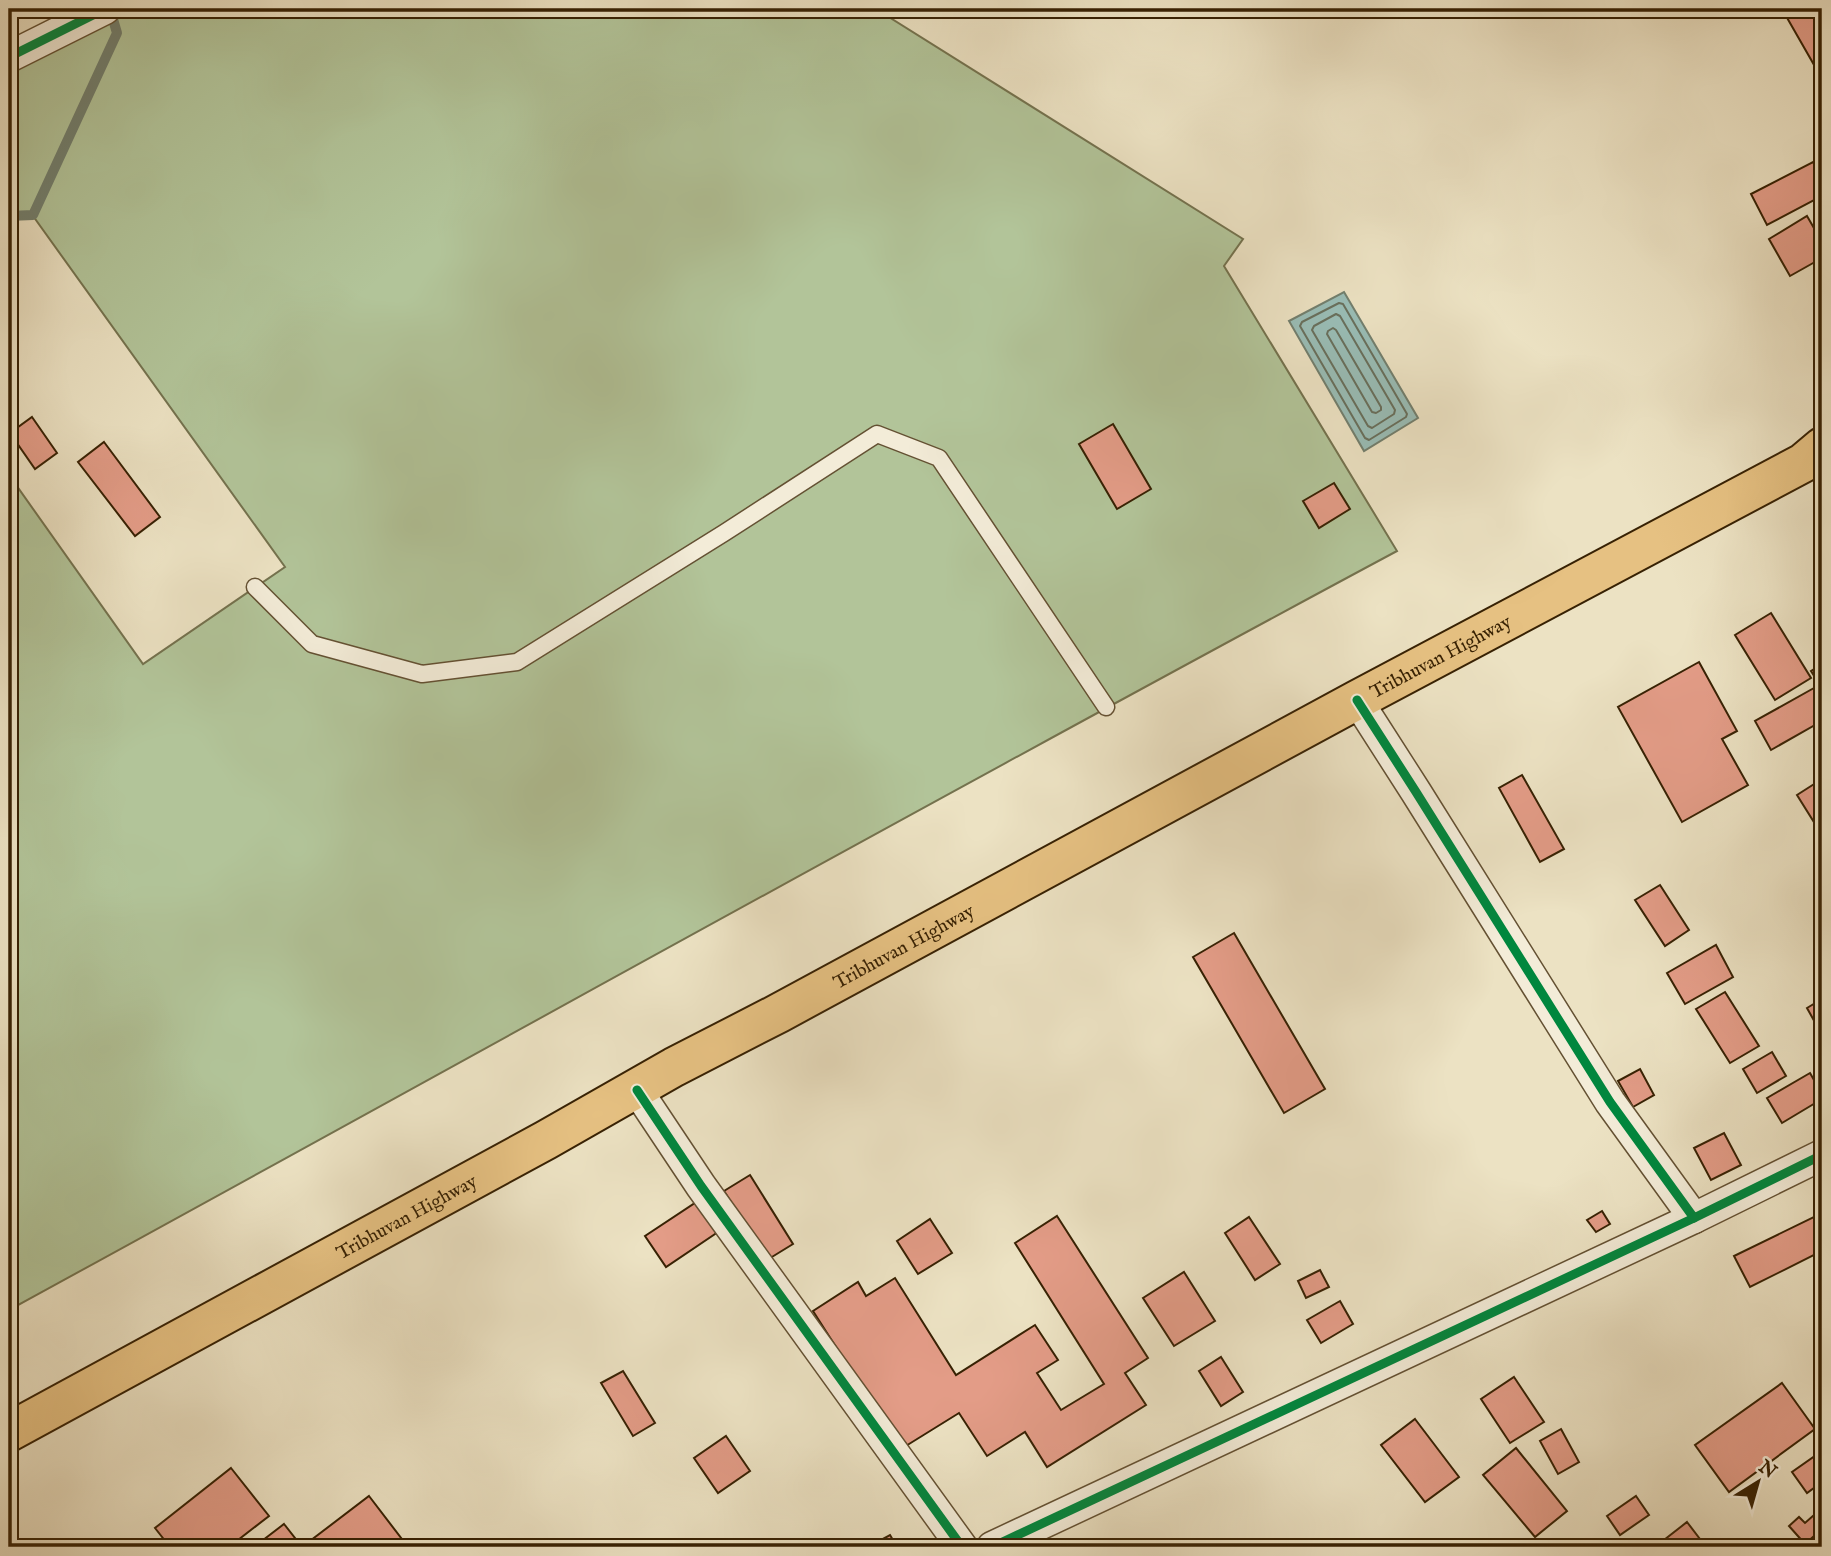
<svg xmlns="http://www.w3.org/2000/svg" width="1831" height="1556" viewBox="0 0 1831 1556" font-family="'IM FELL English',serif">
<style>
.green{fill:#b2c499;stroke:#74724e;stroke-width:2}
.water{fill:#99bdb6;stroke:#727f6e;stroke-width:2}
.lines{fill:none;stroke-linecap:round;stroke-linejoin:round}
.shore{stroke:#686f5c;stroke-width:2}
.stream{stroke:#727f6e;stroke-width:10}
.building{fill:#e39c87;stroke:#372103;stroke-width:2}
.service-casing{stroke:#645133;stroke-width:19}
.minor-casing{stroke:#645133;stroke-width:33}
.trunk-casing{stroke:#372103;stroke-width:42}
.service{stroke:#f3ecd8;stroke-width:16}
.minor{stroke:#f3ecd8;stroke-width:30}
.trunk{stroke:#e6c182;stroke-width:38}
.cycleway-casing{stroke:#f3ecd8;stroke-width:13}
.cycleway{stroke:#00873e;stroke-width:9}
.labels{text-anchor:middle;stroke-width:5;stroke-linejoin:round;paint-order:stroke}
.street-label{font-size:19px;fill:#372103;stroke:#f3ecd8}
</style>
<rect width="100%" height="100%" fill="#ece2c3"/>
<filter id="stains"><feTurbulence type="fractalNoise" baseFrequency=".00286" numOctaves="4"/><feColorMatrix values="0 0 0 0 .2 0 0 0 0 .09 0 0 0 0 .02 0 0 0 .5 -.17"/></filter>
<radialGradient id="worn" r=".72"><stop offset=".6" stop-color="#630" stop-opacity="0"/><stop offset="1" stop-color="#630" stop-opacity=".3"/></radialGradient>
<path class="green" d="M105 9H876L1243 239 1224 266 1397 551C932 800 472 1057 9 1310V475L143 664 285 567 33 216H9V57Z"/>
<path class="water" d="M1344 292 1418 418 1364 451 1289 321Z"/>
<g class="lines">
<g class="shore">
<path d="M1339 303 1343 304 1407 414 1406 417 1369 440 1365 438 1300 326 1302 322Z"/>
<path d="M1336 314 1340 316 1395 410 1394 414 1372 428 1368 426 1312 330 1314 326Z"/>
<path d="M1333 328 1336 330 1381 407V410L1376 413 1372 412 1327 334 1328 331Z"/>
</g>
<path class="stream" d="M9 216 33 215 117 33 110 9"/>
</g>
<g class="building">
<path d="M1782 9H1822V76L1821 77Z"/>
<path d="M1813 162 1822 178V196L1767 225 1751 194Z"/>
<path d="M1807 216 1822 242V258L1790 276 1769 239Z"/>
<path d="M32 417 57 453 35 469 10 433Z"/>
<path d="M1113 424 1151 489 1117 509 1079 444Z"/>
<path d="M104 442 160 517 135 536 78 462Z"/>
<path d="M1334 483 1350 509 1319 528 1303 501Z"/>
<path d="M1771 613 1811 678 1775 700 1735 635Z"/>
<path d="M1699 662 1737 731 1722 739 1748 785 1682 822 1618 707Z"/>
<path d="M1822 664V688L1811 671Z"/>
<path d="M1814 688 1822 702V721L1771 750 1755 721Z"/>
<path d="M1522 775 1564 849 1540 862 1499 788Z"/>
<path d="M1822 779V835L1797 795Z"/>
<path d="M1660 885 1689 930 1665 946 1635 900Z"/>
<path d="M1234 933 1325 1089 1284 1113 1193 957Z"/>
<path d="M1716 945 1733 977 1685 1004 1667 973Z"/>
<path d="M1725 992 1759 1046 1730 1063 1696 1009Z"/>
<path d="M1822 999V1035L1807 1008Z"/>
<path d="M1772 1052 1786 1076 1757 1093 1743 1069Z"/>
<path d="M1640 1069 1654 1095 1633 1107 1618 1081Z"/>
<path d="M1810 1073 1822 1094V1099L1782 1123 1767 1098Z"/>
<path d="M1724 1133 1741 1165 1711 1180 1694 1148Z"/>
<path d="M750 1175 793 1244 767 1260 724 1191Z"/>
<path d="M698 1201 718 1232 666 1267 645 1236Z"/>
<path d="M1602 1211 1610 1224 1596 1232 1587 1220Z"/>
<path d="M1822 1213V1251L1750 1287 1734 1256Z"/>
<path d="M1057 1216 1148 1358 1125 1373 1146 1405 1047 1467 1025 1432 987 1456 959 1413 901 1449 813 1311 858 1282 866 1296 895 1278 956 1375 1035 1325 1058 1360 1037 1373 1061 1410 1104 1384 1015 1243Z"/>
<path d="M1249 1217 1280 1264 1255 1280 1225 1233Z"/>
<path d="M930 1219 952 1253 918 1274 897 1241Z"/>
<path d="M1320 1270 1329 1287 1306 1298 1298 1281Z"/>
<path d="M1184 1272 1215 1321 1174 1346 1143 1298Z"/>
<path d="M1340 1301 1353 1324 1321 1343 1307 1320Z"/>
<path d="M1221 1357 1243 1392 1221 1406 1199 1371Z"/>
<path d="M623 1371 655 1423 633 1436 601 1383Z"/>
<path d="M1514 1377 1544 1422 1510 1443 1481 1399Z"/>
<path d="M1782 1383 1815 1429 1729 1492 1695 1445Z"/>
<path d="M1415 1419 1459 1477 1425 1502 1381 1445Z"/>
<path d="M1561 1429 1579 1462 1558 1474 1540 1441Z"/>
<path d="M726 1436 750 1471 718 1493 694 1458Z"/>
<path d="M1516 1448 1567 1511 1535 1537 1483 1475Z"/>
<path d="M1822 1451V1482L1807 1493 1792 1472Z"/>
<path d="M231 1468 269 1516 229 1547H170L155 1528Z"/>
<path d="M369 1496 408 1547H302Z"/>
<path d="M1636 1496 1649 1515 1620 1535 1607 1516Z"/>
<path d="M1822 1508V1529L1805 1544 1789 1526 1799 1517 1805 1523Z"/>
<path d="M1687 1522 1706 1547H1655Z"/>
<path d="M284 1524 302 1547H254Z"/>
<path d="M890 1535 897 1547H868Z"/>
<path d="M1822 1535V1547H1813L1811 1544Z"/>
</g>
<g class="lines">
<defs>
<path id="service" d="M255 587 312 644 422 674 517 662 724 533 877 434 939 458 1106 707"/>
<g id="minor">
<path d="M9 57 105 9"/>
<path d="M1357 700 1416 792 1610 1102 1694 1218 1822 1155"/>
<path d="M637 1090 701 1186 962 1547"/>
<path d="M992 1547 1694 1218"/>
</g>
<g id="trunk">
<path id="s1" d="M9 1432 546 1140 674 1067 779 1013 1357 700 1803 463 1822 447"/>
</g>
</defs>
<use href="#service" class="service-casing"/>
<use href="#minor" class="minor-casing"/>
<use href="#trunk" class="trunk-casing"/>
<use href="#service" class="service"/>
<use href="#minor" class="minor"/>
<use href="#trunk" class="trunk"/>
<defs>
<g id="cycleway">
<path d="M9 57 105 9"/>
<path d="M1357 700 1416 792 1610 1102 1694 1218 1822 1155"/>
<path d="M637 1090 701 1186 962 1547"/>
<path d="M992 1547 1694 1218"/>
</g>
</defs>
<use href="#cycleway" class="cycleway-casing"/>
<use href="#cycleway" class="cycleway"/>
</g>
<g class="labels">
<g class="street-label">
<text dy="7" stroke="none"><textPath href="#s1" startOffset="1628">Tribhuvan Highway</textPath></text>
<text dy="7" stroke="none"><textPath href="#s1" startOffset="1018">Tribhuvan Highway</textPath></text>
<text dy="7" stroke="none"><textPath href="#s1" startOffset="452">Tribhuvan Highway</textPath></text>
</g>
</g>
<rect width="1831" height="1556" fill="none" stroke="#ece2c3" stroke-width="35"/>
<rect x="10" y="10" width="1810" height="1535" fill="none" stroke="#372103" stroke-width="3.5"/>
<rect x="18" y="18" width="1796" height="1521" fill="none" stroke="#372103" stroke-width="2"/>
<g transform="translate(1758 1482) rotate(37)" stroke="#f3ecd8" stroke-width="5" paint-order="stroke">
<path d="M0-5L12 26L0 18L-12 26Z" fill="#372103"/>
<text y="-10" font-size="19" font-weight="bold" text-anchor="middle" fill="#372103">N</text>
</g>
<rect width="100%" height="100%" filter="url(#stains)"/>
<rect width="100%" height="100%" fill="url(#worn)"/>
</svg>
